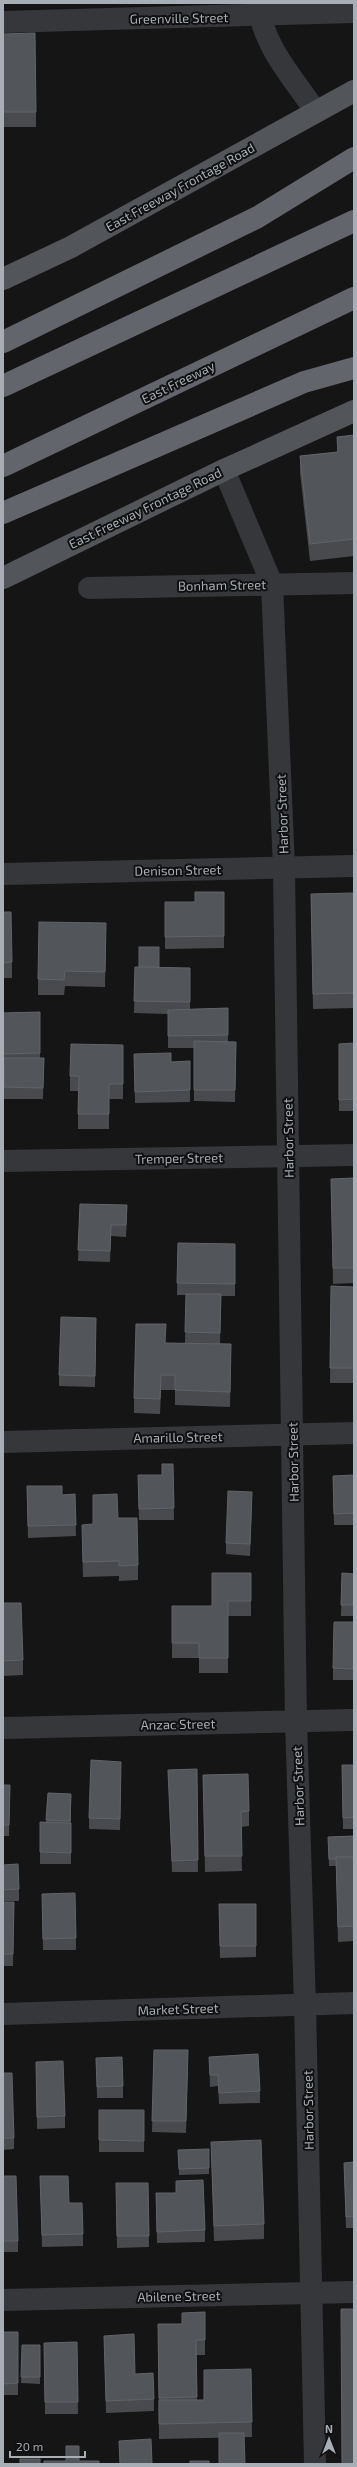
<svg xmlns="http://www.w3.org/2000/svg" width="357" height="2467" viewBox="0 0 357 2467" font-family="'Exo 2',sans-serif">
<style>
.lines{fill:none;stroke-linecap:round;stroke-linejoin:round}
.minor{stroke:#36373b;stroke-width:22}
.major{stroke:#52555a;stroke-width:22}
.highway{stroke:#62666c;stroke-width:22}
.wall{fill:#484a4e}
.shaded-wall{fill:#2f3133}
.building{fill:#525559;stroke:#606368}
.labels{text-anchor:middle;stroke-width:4;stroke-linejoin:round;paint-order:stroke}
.street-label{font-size:13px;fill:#a7aeb6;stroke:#101011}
</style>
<rect width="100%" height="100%" fill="#151516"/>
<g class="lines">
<g class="minor">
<path d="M259 3C260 43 295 80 316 112"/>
<path d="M3 22 354 12"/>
<path d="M224 470 272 584 284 868 296 1721 305 2005 315 2464"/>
<path d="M89 588 354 583"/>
<path d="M3 874 354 866"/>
<path d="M3 1161 354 1155"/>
<path d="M3 1442 354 1433"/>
<path d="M3 1728 354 1720"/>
<path d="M3 2014 354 2003"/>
<path d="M3 2300 354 2292"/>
</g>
<g class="major">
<path d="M3 279 71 247 354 91"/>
<path d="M3 578 224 470 354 411"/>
</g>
<g class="highway">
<path d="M3 342 258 217 354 158"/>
<path d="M3 386 354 221"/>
<path d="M3 466 354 298"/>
<path d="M3 513 304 382 354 368"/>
</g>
</g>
<g class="wall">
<path d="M3 34 36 112V127H3Z"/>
<path d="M354 435V556L310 561 300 473V456L337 452V437Z"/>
<path d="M195 892H224V948L165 949V902H195Z"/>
<path d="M354 893V1008L313 1009 311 894Z"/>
<path d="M3 912 12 962V978H3Z"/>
<path d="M106 938 105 987 65 986 64 995H38V979Z"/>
<path d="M135 967 190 968V1009L228 1008V1042H236L235 1102 194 1101V1048H168V1014L134 1013Z"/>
<path d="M40 1012V1058H44L43 1099H4V1065H3V1013Z"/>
<path d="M354 1043V1111H339V1044Z"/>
<path d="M123 1045V1099H109V1129H78V1091H70V1076Z"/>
<path d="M134 1054 171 1062 190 1090V1102L135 1103Z"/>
<path d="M354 1178V1283L333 1284 331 1179Z"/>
<path d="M80 1204 127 1216 126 1237 111 1236 110 1262 78 1261Z"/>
<path d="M178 1243 235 1244V1296H221L220 1344 231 1359 230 1407 175 1405V1390H161L160 1414 134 1413V1398L166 1343H185L186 1295H177Z"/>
<path d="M331 1286 354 1287V1383H330Z"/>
<path d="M96 1318 95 1387 59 1386V1375Z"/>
<path d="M173 1464 174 1520H139L138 1475H162Z"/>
<path d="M354 1475V1525H334L333 1476Z"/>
<path d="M27 1486 62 1495 75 1494 76 1536 28 1538Z"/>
<path d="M93 1495 118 1518 138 1565V1580L119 1581V1576L83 1577 82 1540 93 1524Z"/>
<path d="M252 1503 250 1556 226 1554V1543Z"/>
<path d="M251 1573V1616H228V1673H199V1658H172V1606H212Z"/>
<path d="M342 1573 354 1574V1616H341Z"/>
<path d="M3 1603 23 1660V1675L3 1676Z"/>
<path d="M354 1622V1680H333V1668Z"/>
<path d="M342 1765H354V1829H343Z"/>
<path d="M197 1769 198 1872H172L168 1770Z"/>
<path d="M121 1773 120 1830 89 1829V1818Z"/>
<path d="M203 1775 249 1811V1826L241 1827 242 1871 205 1872Z"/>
<path d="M3 1785H10L9 1836H3Z"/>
<path d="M48 1793 71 1794V1864H40V1822H46Z"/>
<path d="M354 1836V1941L338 1942 336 1866H329L328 1837Z"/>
<path d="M3 1865 19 1889V1901H3Z"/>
<path d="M3 1902H14L13 1966H3Z"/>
<path d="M219 1904H256V1957L220 1958Z"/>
<path d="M42 1905 76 1938V1950H43Z"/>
<path d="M154 2050 188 2061 186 2133 152 2132Z"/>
<path d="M209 2057 260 2091V2103L219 2104 218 2086 210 2087Z"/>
<path d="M96 2058 123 2086V2098H97Z"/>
<path d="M36 2062 65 2116V2128L37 2129Z"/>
<path d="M3 2073 14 2138V2149L3 2150Z"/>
<rect x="99" y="2110" width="45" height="42"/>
<path d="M211 2142 264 2224V2239L214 2241Z"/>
<path d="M209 2149V2174L179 2175 178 2150Z"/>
<path d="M354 2162V2228H346L344 2163Z"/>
<path d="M3 2176 18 2241V2252H3Z"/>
<path d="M40 2176 69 2203 83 2234V2246L42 2247Z"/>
<path d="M176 2181 205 2230V2242L157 2243 156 2193H176Z"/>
<path d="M116 2183H148L149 2247 117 2248Z"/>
<path d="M205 2312V2355H196L197 2400H204L251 2369 252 2437 159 2439 158 2324H182V2313Z"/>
<rect x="3" y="2332" width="15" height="63"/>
<path d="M104 2336 135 2374 154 2399V2411L106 2413Z"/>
<path d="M77 2342 78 2414H45L44 2343Z"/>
<path d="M22 2345H40V2384L21 2383Z"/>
</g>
<g class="shaded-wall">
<path d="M252 1492V1503L250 1556V1544Z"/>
<path d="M121 1762V1773L120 1830V1819Z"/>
</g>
<g class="building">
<path d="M35 33 36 112H3V34Z"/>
<path d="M354 435V539L310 544 300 456 338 452 337 437Z"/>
<path d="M195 892H224V936L165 937V902H195Z"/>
<path d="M354 893V993L313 994 311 894Z"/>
<path d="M3 912H11L12 962 3 963Z"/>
<path d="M39 922 106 923 105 972 65 971 64 980 38 979Z"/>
<rect x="139" y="947" width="20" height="20"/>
<path d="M135 967 190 968V1002L134 1001Z"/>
<path d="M228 1008V1035L168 1036V1010Z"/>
<path d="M40 1012V1053L3 1054V1013Z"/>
<path d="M194 1041 236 1042 235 1090H194Z"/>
<path d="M354 1043V1099L339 1100V1044Z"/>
<path d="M71 1044 123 1045V1084H109V1114H78L79 1076H70Z"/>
<path d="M171 1053V1062L190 1061V1090L135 1092 134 1054Z"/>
<path d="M4 1058H44L43 1088 4 1087Z"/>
<path d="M354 1178V1268H333L331 1179Z"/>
<path d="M80 1204 127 1205 126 1225H111L110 1251 78 1250Z"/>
<path d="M178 1243 235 1244V1284L177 1283Z"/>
<path d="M331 1286 354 1287V1368H330Z"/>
<path d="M186 1294H221L220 1333 185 1332Z"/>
<path d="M61 1317 96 1318 95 1376 59 1375Z"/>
<path d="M136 1324H166L165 1343 231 1344 230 1392 175 1390V1375H161L160 1399 134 1398Z"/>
<path d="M162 1464H173L174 1508 139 1509 138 1475H162Z"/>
<path d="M354 1475V1513L334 1514 333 1476Z"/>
<path d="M27 1486H62V1495L75 1494 76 1525 28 1526Z"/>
<path d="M228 1491 252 1492 250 1544 226 1543Z"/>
<path d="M117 1494 118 1518H137L138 1565 119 1566V1561L83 1562 82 1525 93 1524V1495Z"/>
<path d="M212 1573H251V1601H228V1658H199V1643H172V1606H212Z"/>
<path d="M342 1573 354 1574V1605H341Z"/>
<path d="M3 1603H21L23 1660 3 1661Z"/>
<path d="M334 1622H354V1669L333 1668Z"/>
<path d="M91 1760 121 1762 120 1819 89 1818Z"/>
<path d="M342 1765H354V1817L343 1818Z"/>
<path d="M197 1769 198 1860 172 1861 168 1770Z"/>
<path d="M248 1774 249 1811 241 1812 242 1856H205L203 1775Z"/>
<path d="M3 1785H10L9 1825H3Z"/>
<path d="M48 1793 71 1794 70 1821 46 1820Z"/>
<path d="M40 1822 71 1823V1853L40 1852Z"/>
<path d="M354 1836V1857H336V1859H329L328 1837Z"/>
<path d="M336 1857H354V1926L338 1927Z"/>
<path d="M18 1864 19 1889 3 1890V1865Z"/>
<path d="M75 1893 76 1938 43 1939 42 1894Z"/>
<path d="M3 1902H14L13 1954H3Z"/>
<path d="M219 1904H256V1946H220Z"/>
<path d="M154 2050H188L186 2121H152Z"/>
<path d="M258 2054 260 2091 219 2093 218 2075H210L209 2057Z"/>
<path d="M122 2057 123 2086 97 2087 96 2058Z"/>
<path d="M63 2061 65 2116 37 2117 36 2062Z"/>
<path d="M3 2073H12L14 2138H3Z"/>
<path d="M99 2110H144V2141L99 2140Z"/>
<path d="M261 2140 264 2224 214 2226 211 2142Z"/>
<path d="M209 2149V2168L179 2169 178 2150Z"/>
<path d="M354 2162V2216L346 2217 344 2163Z"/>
<path d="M3 2176H16L18 2241H3Z"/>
<path d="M40 2176H68L69 2203H82L83 2234 42 2235Z"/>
<path d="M203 2180 205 2230 157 2232 156 2193H176V2181Z"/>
<path d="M116 2183H148L149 2236H117Z"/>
<path d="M341 2309H354V2464H342Z"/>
<path d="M205 2312V2340H196L197 2397 159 2398 158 2324H182V2313Z"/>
<path d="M3 2332H18V2383L3 2384Z"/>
<path d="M134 2334 135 2374 153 2373 154 2399 106 2401 104 2336Z"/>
<path d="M77 2342 78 2402H45L44 2343Z"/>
<path d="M22 2345H40V2377H21Z"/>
<path d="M251 2369 252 2422 159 2424V2400H204V2370Z"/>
<path d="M219 2433H244L245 2464H219Z"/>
<path d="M151 2439 152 2464H120L119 2441Z"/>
<path d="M66 2446H79V2461H99V2464H44V2461H66Z"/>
<rect x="20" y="2459" width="20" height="5"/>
<rect x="190" y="2461" width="19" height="3"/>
</g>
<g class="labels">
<g class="street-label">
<text transform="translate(179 18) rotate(-1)" y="5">Greenville Street</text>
<text transform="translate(180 187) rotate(-29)" y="5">East Freeway Frontage Road</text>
<text transform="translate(178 382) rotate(-26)" y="5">East Freeway</text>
<text transform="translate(145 508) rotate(-26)" y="5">East Freeway Frontage Road</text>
<text transform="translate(222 585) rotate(-1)" y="5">Bonham Street</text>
<text transform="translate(282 814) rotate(-92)" y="5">Harbor Street</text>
<text transform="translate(178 870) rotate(-1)" y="5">Denison Street</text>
<text transform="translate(288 1138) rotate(-91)" y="5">Harbor Street</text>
<text transform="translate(179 1158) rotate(-1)" y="5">Tremper Street</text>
<text transform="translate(178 1437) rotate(-1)" y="5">Amarillo Street</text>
<text transform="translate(293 1462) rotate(-91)" y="5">Harbor Street</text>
<text transform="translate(178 1724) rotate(-1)" y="5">Anzac Street</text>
<text transform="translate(298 1786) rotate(-92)" y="5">Harbor Street</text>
<text transform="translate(178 2009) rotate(-2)" y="5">Market Street</text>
<text transform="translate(308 2110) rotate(-91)" y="5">Harbor Street</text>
<text transform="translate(179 2296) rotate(-1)" y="5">Abilene Street</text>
</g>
</g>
<rect width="357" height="2467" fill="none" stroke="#a7aeb6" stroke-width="8"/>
<g transform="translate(329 2439)" stroke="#101011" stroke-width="3" paint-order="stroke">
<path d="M0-3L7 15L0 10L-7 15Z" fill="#a7aeb6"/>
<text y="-6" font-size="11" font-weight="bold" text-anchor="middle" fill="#a7aeb6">N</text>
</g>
<path d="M10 2451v6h75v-6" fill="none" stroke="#a7aeb6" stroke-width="2"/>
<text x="16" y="2451" font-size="12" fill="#a7aeb6" stroke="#101011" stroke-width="3" paint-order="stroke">20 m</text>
</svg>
